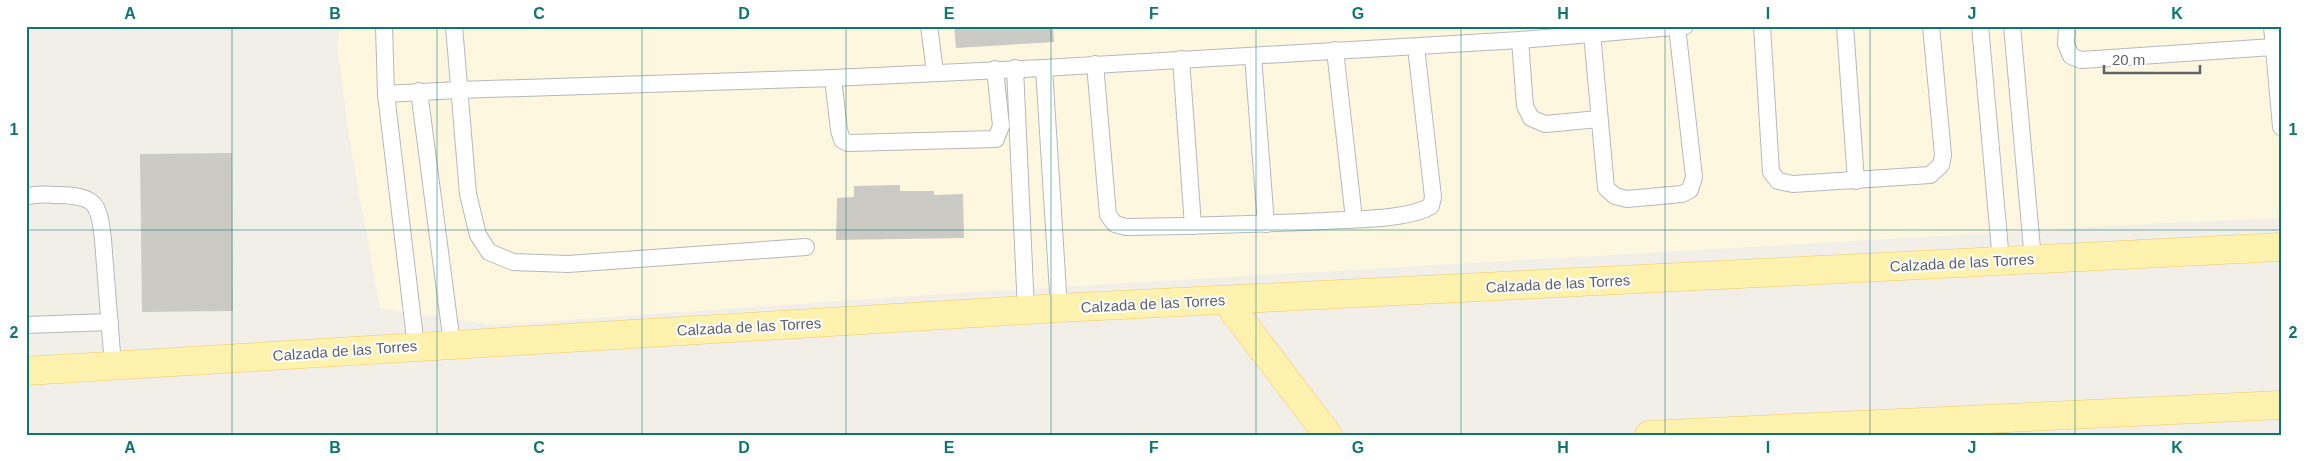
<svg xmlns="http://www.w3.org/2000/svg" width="2307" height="461" viewBox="0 0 2307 461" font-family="Arial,sans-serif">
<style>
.commercial{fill:#fef7e0}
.building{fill:#cccac5}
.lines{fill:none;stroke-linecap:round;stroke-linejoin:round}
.service-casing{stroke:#b5b8bc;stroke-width:18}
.primary-casing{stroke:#f2c960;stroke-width:29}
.service{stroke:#fff;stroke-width:16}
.primary{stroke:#fff2af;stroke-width:28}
.grid{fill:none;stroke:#0f766e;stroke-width:1;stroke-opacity:0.55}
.labels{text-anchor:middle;stroke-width:4;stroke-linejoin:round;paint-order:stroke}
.street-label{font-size:15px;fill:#5f6368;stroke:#fff}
.neatline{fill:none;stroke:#0f766e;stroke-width:2}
.grid-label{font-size:16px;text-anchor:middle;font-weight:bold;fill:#0f766e}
</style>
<rect width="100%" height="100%" fill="#f1efe8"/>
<path class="commercial" d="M340 26H2281V218L2162 223 971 292 494 325 380 308 349 138 338 50Z"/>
<g class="building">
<path d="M954 26H1053L1054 42 956 48Z"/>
<path d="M232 153 233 311 142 312 140 154Z"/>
<path d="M900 185V191H934V195L963 194 964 238 836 240 837 198 854 197V186Z"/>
</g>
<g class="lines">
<defs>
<g id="service">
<path d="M384 26 386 94 416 347"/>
<path d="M454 26 468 194 478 235 489 252 513 262 568 264 806 247"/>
<path d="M929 26 935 72"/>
<path d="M1762 26 1771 172 1778 181 1793 184 1930 175 1941 165 1943 155 1931 26"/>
<path d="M1845 26 1856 181"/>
<path d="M1980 26 2001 261"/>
<path d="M2012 26 2033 260"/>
<path d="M2067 26 2066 44 2071 56 2081 60 2273 47"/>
<path d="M2272 26 2281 127"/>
<path d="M1592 33 1606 188 1615 196 1627 199 1682 194 1690 190 1694 177 1677 27"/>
<path d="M1520 40 1525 106 1531 118 1545 124 1599 119"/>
<path d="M1335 50 1354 219"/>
<path d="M1253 56 1266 224"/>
<path d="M1181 59 1193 226"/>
<path d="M1095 64 1108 215 1115 224 1126 227C1192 226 1259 224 1325 221 1354 219 1407 220 1431 206L1433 197 1416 47"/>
<path d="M1015 68 1026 311"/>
<path d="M1044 68 1059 308"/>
<path d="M833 78 839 130 842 140 848 143 996 139 1001 126 995 69"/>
<path d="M419 91 452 344"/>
<path d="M386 94 458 90 833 78 1044 68 1520 40 1685 26"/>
<path d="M26 197C36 193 48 195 58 195 96 196 99 203 103 240L113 366"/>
<path d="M26 325 110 322"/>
</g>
<g id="primary">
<path d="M1226 301 1328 435"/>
<path d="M26 371 1059 308 2281 247"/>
<path d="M1649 435 2281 405"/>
</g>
</defs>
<use href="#service" class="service-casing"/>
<use href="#primary" class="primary-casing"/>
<use href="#service" class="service"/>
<use href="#primary" class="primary"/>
</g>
<path class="grid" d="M232 26V435M437 26V435M642 26V435M846 26V435M1051 26V435M1256 26V435M1461 26V435M1665 26V435M1870 26V435M2075 26V435M26 230H2281"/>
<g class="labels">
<g class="street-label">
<text transform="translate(1962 263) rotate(-3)" y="5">Calzada de las Torres</text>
<text transform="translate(1558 284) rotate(-3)" y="5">Calzada de las Torres</text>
<text transform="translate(1153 304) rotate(-3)" y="5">Calzada de las Torres</text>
<text transform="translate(749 327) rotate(-3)" y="5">Calzada de las Torres</text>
<text transform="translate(345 351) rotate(-4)" y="5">Calzada de las Torres</text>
</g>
</g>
<rect width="2307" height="461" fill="none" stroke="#ffffff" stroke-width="55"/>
<path d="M2104 65v8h96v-8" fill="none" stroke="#5f6368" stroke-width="2.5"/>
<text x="2112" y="65" font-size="15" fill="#5f6368" stroke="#ffffff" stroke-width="4" paint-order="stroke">20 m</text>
<rect x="28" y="28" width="2252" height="406" class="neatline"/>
<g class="grid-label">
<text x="130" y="19">A</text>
<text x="335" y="19">B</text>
<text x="539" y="19">C</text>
<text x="744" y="19">D</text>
<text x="949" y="19">E</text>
<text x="1154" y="19">F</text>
<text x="1358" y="19">G</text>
<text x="1563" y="19">H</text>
<text x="1768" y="19">I</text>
<text x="1972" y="19">J</text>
<text x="2177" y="19">K</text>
<text x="14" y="135">1</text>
<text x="2293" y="135">1</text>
<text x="14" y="338">2</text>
<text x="2293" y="338">2</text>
<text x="130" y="453">A</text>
<text x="335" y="453">B</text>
<text x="539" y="453">C</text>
<text x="744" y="453">D</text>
<text x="949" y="453">E</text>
<text x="1154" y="453">F</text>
<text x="1358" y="453">G</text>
<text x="1563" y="453">H</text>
<text x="1768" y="453">I</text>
<text x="1972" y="453">J</text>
<text x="2177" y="453">K</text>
</g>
</svg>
